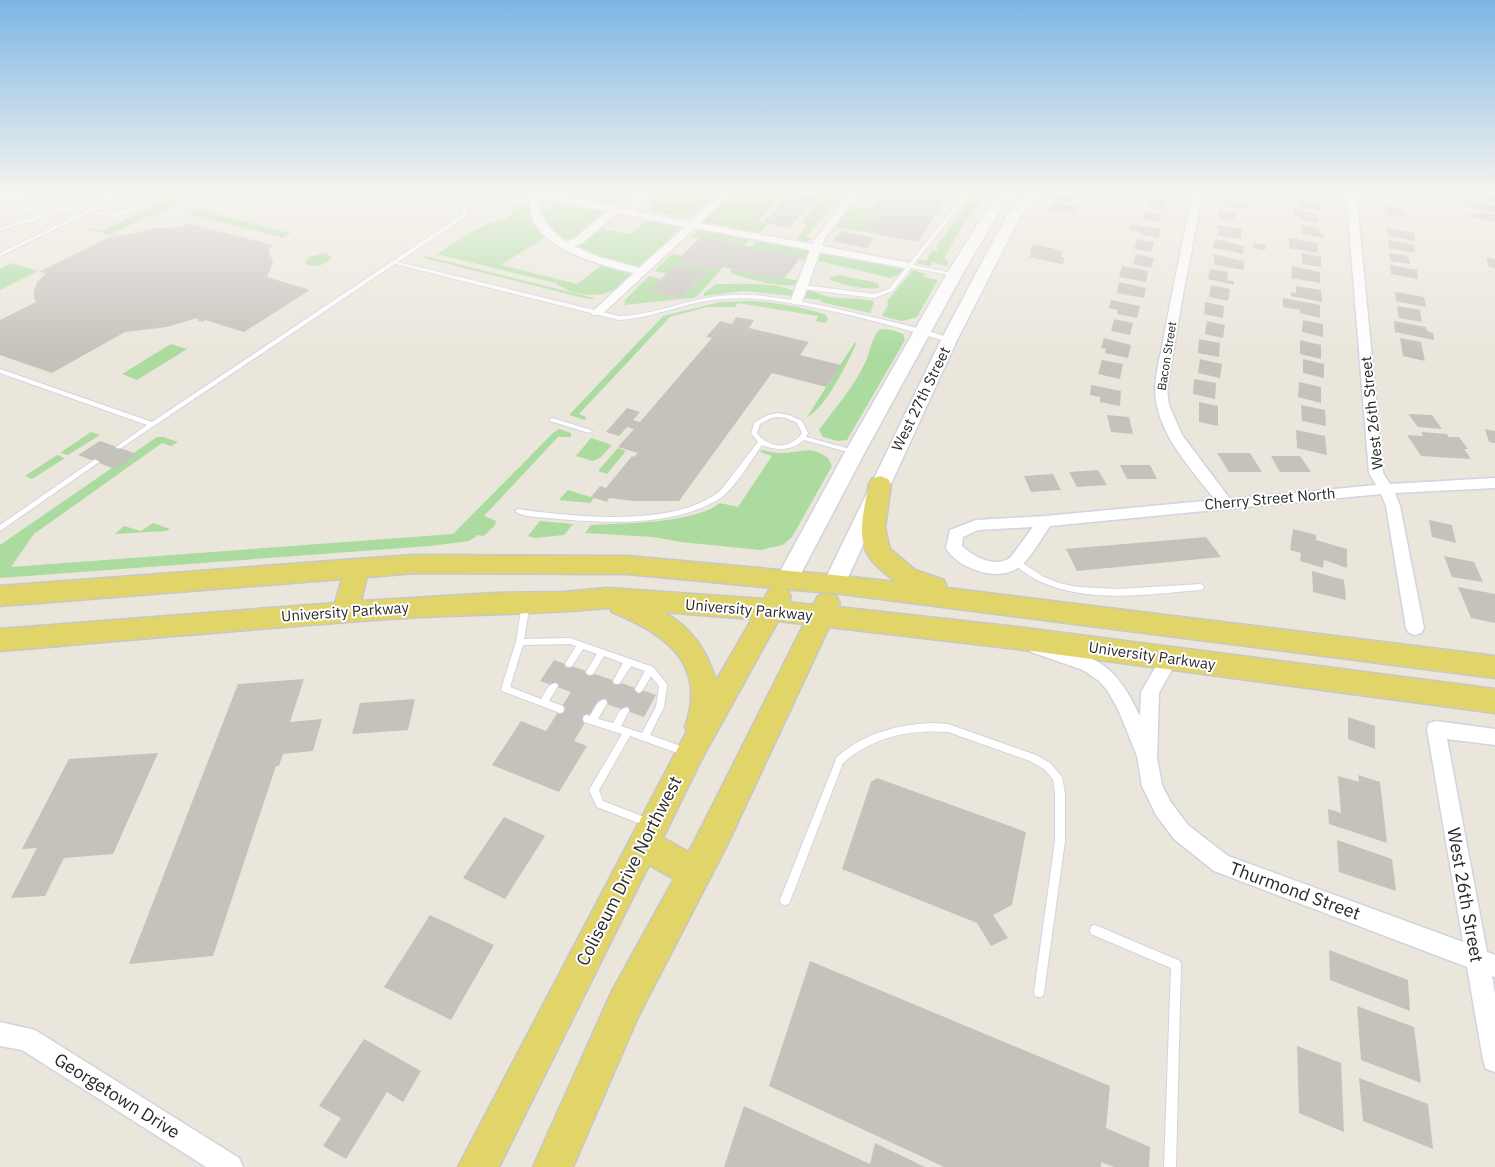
<svg xmlns="http://www.w3.org/2000/svg" width="1495" height="1167" viewBox="0 0 1495 1167" font-family="'IBM Plex Sans',sans-serif">
<style>
.green{fill:#abdb9e}
.building{fill:#c5c2bc}
.lines{fill:none;stroke-linecap:round;stroke-linejoin:round}
.lane-casing{stroke:#d2d3e0;stroke-width:2}
.street-casing{stroke:#d2d3e0;stroke-width:3}
.secondary-casing{stroke:#d2d3e0;stroke-width:3}
.primary-casing{stroke:#c7c7c7;stroke-width:3}
.lane{fill:#fff;fill-rule:evenodd}
.street{fill:#fff;fill-rule:evenodd}
.secondary{fill:#fff;fill-rule:evenodd}
.primary{fill:#e1d56a;fill-rule:evenodd}
.labels{text-anchor:middle;stroke-width:4;stroke-linejoin:round;paint-order:stroke}
.far-street-label{font-size:12px;fill:#292929;stroke:#fff}
.street-label{font-size:15px;fill:#292929;stroke:#fff}
.near-street-label{font-size:18px;fill:#292929;stroke:#fff}
</style>
<rect width="100%" height="100%" fill="#eae6dc"/>
<g class="green">
<path d="M183 191H203L153 217 150 216 110 235 83 228 86 227 102 231Z"/>
<path d="M644 191H649C656 201 681 208 692 203 696 201 699 198 701 195L714 198 695 215 688 218 651 211 652 198Z"/>
<path d="M655 191H699L684 201 663 196Z"/>
<path d="M738 191H787L758 221 768 224 762 231 756 234 705 224 702 220Z"/>
<path d="M817 191H830L825 198 829 199 832 195 834 198 846 200 839 207 834 205 806 236 807 238H813L806 242H798V237L807 225 802 222 815 207 809 205 816 197Z"/>
<path d="M976 191H1000L991 199 983 200 966 220 944 258 949 262 946 266 932 262 930 266 917 263 919 260 926 261 932 250 937 251 939 248 936 247Z"/>
<path d="M555 200 602 209 606 214 573 241C556 240 542 218 540 203L543 209 551 208V204L553 203 543 202Z"/>
<path d="M517 205H530L533 216 547 236 501 265 577 284 603 264 632 273C628 277 624 284 619 287 600 300 573 296 555 283L437 254 473 231 492 222 508 219Z"/>
<path d="M851 205 853 209 865 207 882 210 866 232 833 227Z"/>
<path d="M196 209 291 233 283 238 187 214Z"/>
<path d="M647 218 680 225V228L639 267 606 258 577 246 598 228 631 234Z"/>
<path d="M701 228 751 238 744 245 701 236 699 238 691 237Z"/>
<path d="M758 240 809 250 806 261 800 260 801 257 751 247Z"/>
<path d="M821 252 903 268 901 274 891 278 818 261Z"/>
<path d="M325 253 332 257C326 266 313 268 305 263L308 257Z"/>
<path d="M672 254 682 256 678 261 721 270 696 297 692 298 623 305 626 302 624 301 649 276 661 279 650 291 680 299 706 272 667 274 654 271Z"/>
<path d="M426 256 594 298V299H588L424 258Z"/>
<path d="M12 263 38 271 0 290V269Z"/>
<path d="M730 269 783 280 784 278 799 281 798 284C783 289 749 279 734 274L731 272Z"/>
<path d="M913 270 926 274 923 277 938 280 917 317 902 321 882 316 888 305 887 301Z"/>
<path d="M838 275 873 282 879 285V288C866 290 839 285 828 278Z"/>
<path d="M716 284C736 284 778 281 795 292L793 296 743 291 704 296V293Z"/>
<path d="M807 291C814 290 819 295 826 296 841 300 857 297 873 301L874 303 870 313 820 302 821 300 804 298Z"/>
<path d="M751 301C775 302 803 307 826 315L828 320 825 323 816 321 818 316 738 303 735 307H707L670 317 579 414 586 417 585 420 569 415 663 316 720 302Z"/>
<path d="M881 329 892 330 903 334 905 340 847 440 838 441 823 437 819 430C835 408 853 388 865 363 870 354 872 334 881 329Z"/>
<path d="M855 342 856 344C848 362 825 409 807 417Z"/>
<path d="M171 344 187 349 137 380 122 374Z"/>
<path d="M559 429 571 433V437H558L484 516 496 521 495 525 484 536 478 535 469 541 430 546 0 578V545L157 437H163L178 442 171 446 162 443 34 534 11 567 453 534 553 433Z"/>
<path d="M91 432 100 435 68 455 60 453Z"/>
<path d="M591 438 612 445 601 457 593 461 576 456Z"/>
<path d="M618 448 626 451 607 474 598 471Z"/>
<path d="M762 450C768 451 775 453 782 453 799 453 811 445 828 458L832 466 792 537 783 545 760 550 681 542 653 537 585 533 591 525C625 523 693 524 720 503L738 507 772 456 760 452Z"/>
<path d="M57 455 65 458 32 479 25 476Z"/>
<path d="M568 490 594 498 590 503 559 500Z"/>
<path d="M540 521 573 524 564 535 534 538 528 536Z"/>
<path d="M153 523 170 529 166 531 115 534 124 526 141 531Z"/>
</g>
<g class="building">
<path d="M561 191H617L631 194 619 204Z"/>
<path d="M885 191H951L918 242 866 232 882 210 872 208Z"/>
<path d="M1143 191H1167V193L1170 194 1169 197Z"/>
<path d="M1222 191H1257L1258 192 1256 201 1222 193Z"/>
<path d="M1290 191H1317V193L1322 194 1323 198Z"/>
<path d="M1379 191H1405L1406 197 1379 192Z"/>
<path d="M1470 191 1495 195V202L1471 198Z"/>
<path d="M791 192 817 197 789 228 763 223Z"/>
<path d="M1049 193 1073 197 1070 202 1047 198Z"/>
<path d="M1151 198 1167 201 1165 210 1149 207Z"/>
<path d="M1224 198 1247 204 1246 208 1239 207V209L1222 206Z"/>
<path d="M1298 199 1321 203V211L1302 208V204H1297Z"/>
<path d="M1462 200 1495 206V212L1463 206Z"/>
<path d="M1053 203 1078 207 1075 214 1050 210Z"/>
<path d="M1385 206 1404 209 1405 218 1386 214Z"/>
<path d="M1219 210 1236 213 1235 222 1218 219Z"/>
<path d="M1294 210 1317 214 1318 223 1301 220 1300 217 1294 216Z"/>
<path d="M1145 211 1161 214 1159 222 1142 219Z"/>
<path d="M1481 212 1495 215V222L1470 217 1469 213 1481 215Z"/>
<path d="M188 223 272 245 271 246H274L268 249 273 262 267 277 310 290 244 332 205 320 202 322 197 320 199 319 197 318 167 327 125 332 52 373 0 355V320L36 302 34 298V290L37 282 46 273 39 272 116 234 120 236 155 228 181 227Z"/>
<path d="M1130 224 1160 229 1159 238 1141 235V232L1128 230Z"/>
<path d="M1216 225 1242 229 1241 239 1218 235 1219 229 1215 228Z"/>
<path d="M1301 225 1319 228 1320 233 1324 234V238L1302 234Z"/>
<path d="M1387 228 1414 233 1415 241 1388 236Z"/>
<path d="M841 231 874 238 867 248 833 241Z"/>
<path d="M701 236 751 247 801 257 783 280 723 267 720 270 677 261Z"/>
<path d="M1289 238 1318 243V253L1289 248Z"/>
<path d="M1137 239 1154 242 1152 252 1134 249Z"/>
<path d="M1215 239 1244 246 1243 254 1213 248Z"/>
<path d="M1388 240 1414 245 1415 253 1389 248Z"/>
<path d="M1254 243 1266 245 1265 250 1253 248Z"/>
<path d="M1033 244 1063 251 1061 257 1065 258 1062 264 1029 257 1032 252 1029 251Z"/>
<path d="M1302 253 1321 257V267L1302 264Z"/>
<path d="M1389 253 1408 256 1410 264 1390 261Z"/>
<path d="M1136 254 1154 258 1151 268 1133 264Z"/>
<path d="M1213 254 1244 261V270L1215 265Z"/>
<path d="M1486 257 1495 259V268L1489 267Z"/>
<path d="M676 264 707 271 680 299 649 291Z"/>
<path d="M1390 265 1417 270 1418 279 1391 274Z"/>
<path d="M1122 266 1148 271 1146 282 1119 277Z"/>
<path d="M1292 266 1320 272V283L1291 278Z"/>
<path d="M1210 269 1228 272 1227 280 1234 281V285L1208 279Z"/>
<path d="M1119 282 1146 288 1144 298 1117 293Z"/>
<path d="M1211 285 1230 289 1228 301 1209 297Z"/>
<path d="M1296 286 1321 290 1322 302 1291 296V292L1296 293Z"/>
<path d="M1395 292 1424 297 1426 307 1396 301Z"/>
<path d="M1283 298 1320 305V318L1300 313V310L1283 307Z"/>
<path d="M1111 300 1140 306 1137 318 1117 314 1118 310 1109 308Z"/>
<path d="M1205 302 1224 306 1223 318 1204 314Z"/>
<path d="M1397 306 1420 310 1422 322 1399 318Z"/>
<path d="M736 317 754 320 749 328 809 342 800 355 841 365 826 387 772 373 679 501H634L609 498 607 502 591 497 600 486 606 488 632 456 634 457 638 453 618 447 634 429 627 427 619 436 606 432 627 408 640 412 633 420 640 422 712 338 706 337 720 321 732 324Z"/>
<path d="M1114 319 1133 323 1130 335 1111 331Z"/>
<path d="M1303 320 1323 324V337L1302 332Z"/>
<path d="M1207 321 1225 325 1223 338 1205 334Z"/>
<path d="M1394 321 1426 327 1427 331 1433 333 1434 340 1395 332Z"/>
<path d="M1104 338 1131 345 1128 358 1105 353 1106 349 1101 348Z"/>
<path d="M1400 338 1421 342 1425 361 1403 356Z"/>
<path d="M1199 339 1220 343 1219 357 1198 353Z"/>
<path d="M1300 340 1321 345V359L1300 354Z"/>
<path d="M1200 359 1222 364 1220 378 1198 373Z"/>
<path d="M1303 359 1324 364V378L1303 373Z"/>
<path d="M1102 360 1123 364 1120 379 1098 374Z"/>
<path d="M1194 379 1216 383 1215 399 1193 394Z"/>
<path d="M1299 382 1321 387V403L1298 397Z"/>
<path d="M1091 385 1121 391 1120 406 1100 402V397L1090 395Z"/>
<path d="M1199 402 1218 406V426L1199 422Z"/>
<path d="M1301 405 1325 410 1326 426 1302 421Z"/>
<path d="M1408 414 1432 415 1442 429 1418 427Z"/>
<path d="M1107 415 1129 417 1133 434 1111 432Z"/>
<path d="M1485 429 1495 431V443L1489 442Z"/>
<path d="M1296 430 1325 436 1327 455 1297 448Z"/>
<path d="M1421 432 1447 434 1448 437H1459L1468 449H1464L1471 459 1421 456 1407 435 1423 436Z"/>
<path d="M100 441 137 454 115 469 78 455Z"/>
<path d="M1217 453H1250L1262 472H1229Z"/>
<path d="M1271 456H1300L1311 472H1280Z"/>
<path d="M1120 465H1150L1157 479H1127Z"/>
<path d="M1098 470 1107 485 1077 487 1069 472Z"/>
<path d="M1053 474 1061 490 1031 492 1024 476Z"/>
<path d="M1429 520 1452 525 1456 543 1432 537Z"/>
<path d="M1293 529 1316 535V540L1347 549V568L1324 560 1323 568 1300 561 1301 553 1290 550Z"/>
<path d="M1206 537 1221 557 1077 571 1066 549Z"/>
<path d="M1444 556 1474 562 1483 582 1452 577Z"/>
<path d="M1312 571 1344 580 1346 600 1313 592Z"/>
<path d="M1458 587 1495 594V623L1471 618Z"/>
<path d="M554 660 656 695 644 717 598 701 574 741 587 746 559 792 492 765 521 721 546 731 571 692 540 681Z"/>
<path d="M304 679 290 722 322 719 313 751 283 754 279 766H276L213 956 129 964 238 684Z"/>
<path d="M415 699 408 730 352 734 360 703Z"/>
<path d="M1348 717 1375 726V749L1348 739Z"/>
<path d="M158 753 113 854 64 858 45 896 11 898 37 848 22 849 69 759Z"/>
<path d="M1358 775 1380 782 1387 843 1329 824 1328 809 1341 813 1338 776 1359 782Z"/>
<path d="M877 778 1026 832 1012 905 993 915 1008 938 991 946 977 923 842 869 871 782Z"/>
<path d="M504 817 545 836 505 899 463 878Z"/>
<path d="M1337 840 1392 859 1396 891 1339 872Z"/>
<path d="M430 915 494 945 451 1020 384 987Z"/>
<path d="M1329 950 1408 980 1410 1011 1330 980Z"/>
<path d="M810 961 1110 1086 1106 1128 1150 1147 1149 1167H1114L1101 1162V1167H944L769 1086Z"/>
<path d="M1357 1006 1414 1027 1421 1083 1361 1060Z"/>
<path d="M364 1039 421 1071 403 1102 387 1092 346 1159 323 1146 341 1118 319 1106Z"/>
<path d="M1297 1046 1341 1063 1344 1132 1299 1113Z"/>
<path d="M1359 1078 1428 1104 1433 1149 1363 1121Z"/>
<path d="M744 1106 870 1164 875 1143 925 1167H724Z"/>
</g>
<g class="lines">
<defs>
<g id="lane">
<path d="M40 191H45L61 210 83 204 74 194 80 191H87L79 194 87 203 111 196H113V198L126 191H132L94 211 113 215 164 191H170L115 218 90 212 0 256V253L112 198 0 230V228L36 217 28 210 0 217V215L29 207 40 216 58 211Z"/>
<path d="M439 191C450 191 457 197 466 203L467 212 464 218 398 262 619 316C654 315 685 300 720 296 753 292 787 299 819 305 848 311 876 318 905 325 919 329 940 333 952 340L949 342C905 329 862 317 817 308 786 302 754 296 723 299 687 301 655 318 619 320L395 264 121 448H117L116 447 147 425 0 373V369L152 422 460 216 463 212 462 205 451 197Z"/>
<path d="M967 191H972L913 265 956 274V276L911 268 893 291 874 298 803 289 800 287 803 285 874 294 889 289Z"/>
<path d="M778 413 789 415 802 421 808 433 806 437 857 451 858 452 855 454 804 440C791 451 777 451 762 445 751 460 735 489 719 499 671 528 601 523 548 518 538 517 522 517 515 511L518 509C571 517 678 528 721 490L758 442 751 433 755 422 768 415ZM778 417 786 418 797 423 802 433C791 450 768 449 757 433L760 424 771 418Z"/>
<path d="M552 418 591 430 592 431 589 433 550 421 549 420Z"/>
<path d="M94 460H96L99 462 0 531V525Z"/>
<path d="M1016 559 1044 577 1059 583 1077 587 1119 589 1200 584 1203 585 1204 587 1203 589 1200 590C1148 594 1088 604 1039 581 1030 577 1022 570 1013 564L1012 562 1013 560Z"/>
<path d="M526 601 529 602 530 604 524 639 570 638 653 667 666 683 667 685 664 707 650 735 689 749 690 752 689 755 686 756 630 736 599 790 603 801 652 820 654 823 652 826 649 827 597 807 589 790 622 734 584 722 583 719 584 716 587 715 590 716C594 710 598 698 606 700L607 703 598 719 613 723C617 717 620 706 628 708L629 711 621 726 642 733 656 707 659 686 651 676 642 691 639 693 636 691 635 689 645 671 631 666 620 683 617 684 614 683 613 681 623 663 604 656 593 674 590 675 587 674 586 672 597 654 583 649 572 666 569 667 566 666 565 664 576 646 570 644 523 645 510 687 541 699C545 693 549 681 557 684L558 686 549 701 563 706 564 709 563 712 560 713 502 691 501 689 516 642 522 604 523 602Z"/>
<path d="M935 723 948 724 1036 755 1050 763 1062 777 1065 793V841L1044 992 1043 996 1039 997 1035 996 1034 992 1055 841V793L1053 779 1044 769 1030 761 948 732C910 729 872 737 843 763L789 904 785 905 781 904 780 900 837 757C864 733 899 724 935 723Z"/>
<path d="M1095 925 1180 961 1181 965 1176 1167H1164L1171 968 1091 934 1090 930 1091 926Z"/>
</g>
<g id="street">
<path d="M631 191H640L645 197 644 202 636 211 691 222 723 191H733L700 223 812 244 851 191H860L824 240 822 246 910 263 915 266 910 269 820 252 802 302 796 305 790 302 810 250 695 228 601 315H593L591 313 593 311 634 273C599 265 520 245 531 196 540 188 612 206 627 209L634 201 635 197ZM540 199 607 211 574 239 566 242C553 232 536 218 540 199ZM617 213 685 227 639 268 599 257 574 246 582 243Z"/>
<path d="M1193 191H1203L1182 300 1167 389 1169 405 1182 435 1230 499 1376 485 1369 473 1346 191H1356L1383 473 1390 484 1495 478V488L1395 493 1400 506 1424 628 1421 633 1415 635 1409 633 1406 628 1386 506 1381 494 1050 526C1042 537 1030 560 1019 567 999 583 958 569 946 548L950 530 976 520 1045 516 1215 500C1193 471 1165 442 1157 406 1152 385 1159 362 1163 342 1172 291 1183 241 1193 191ZM1033 527 1010 558C994 568 974 557 962 546L963 537 978 530Z"/>
<path d="M1037 640C1095 659 1112 657 1140 716L1141 692 1144 687 1163 654 1169 652 1175 654 1178 659 1159 693 1157 758 1162 785 1170 801 1188 825 1228 856 1463 942 1427 729 1429 723 1436 721 1495 729V745L1447 739 1487 952 1495 955V977L1492 976 1495 994V1072L1486 1069 1483 1060 1467 967 1214 871 1174 839 1156 815 1142 786 1137 756 1118 709 1107 690 1099 681 1083 670 1031 652 1028 647 1031 642Z"/>
<path d="M0 1022 35 1030 239 1158 243 1167H206L22 1050 0 1046Z"/>
</g>
<g id="secondary">
<path d="M13 191H36L35 194 0 203V195Z"/>
<path d="M1004 191H1019L1003 205 962 275 865 452 795 585 787 587 779 585 776 579 845 452 946 275 993 200Z"/>
<path d="M1029 191H1043L1020 217 957 340 845 584 842 590 834 592 826 590 823 584 941 340 1007 215Z"/>
</g>
<path id="primary" d="M880 476 888 479 891 484 885 528 890 549 915 570 944 580 947 588 1495 656V678L834 593 782 589 787 590 791 597 788 602 813 605 818 596 827 593 836 596 840 603 838 607 1017 627 1495 689V713L1017 649 829 627 727 845 638 1017 573 1167H533L612 991 674 879 649 865 499 1167H458L687 731 685 727C708 663 664 633 612 612L610 608H607C534 615 461 614 388 619 259 628 129 640 0 651V629L335 603 342 579 0 606V586L357 559 415 555 627 556 834 575 896 582C887 575 876 567 870 558 855 537 865 507 869 484L872 479ZM415 573 627 574 776 588 769 590 764 599 607 588 565 592 497 593 361 601 367 577ZM663 612 752 619 716 681C707 651 692 627 663 612ZM778 621 804 624 689 852 663 838 700 762Z"/>
</defs>
<use href="#lane" class="lane-casing"/>
<use href="#street" class="street-casing"/>
<use href="#secondary" class="secondary-casing"/>
<use href="#primary" class="primary-casing"/>
<use href="#lane" class="lane"/>
<use href="#street" class="street"/>
<use href="#secondary" class="secondary"/>
<use href="#primary" class="primary"/>
</g>
<linearGradient id="sky" x2="0" y2="1"><stop stop-color="#7cb6e5"/><stop offset="0.54" stop-color="#f6f4ef"/><stop offset="1" stop-color="#f6f4ef" stop-opacity="0"/></linearGradient>
<rect width="1495" height="355" fill="url(#sky)"/>
<g class="labels">
<g class="far-street-label">
<text transform="translate(1167 356) rotate(-81)" y="4">Bacon Street</text>
</g>
<g class="street-label">
<text transform="translate(921 399) rotate(-64)" y="5">West 27th Street</text>
<text transform="translate(1372 413) rotate(-96)" y="5">West 26th Street</text>
<text transform="translate(1270 499) rotate(-5)" y="5">Cherry Street North</text>
<text transform="translate(749 610) rotate(5)" y="5">University Parkway</text>
<text transform="translate(345 612) rotate(-4)" y="5">University Parkway</text>
<text transform="translate(1152 656) rotate(8)" y="5">University Parkway</text>
</g>
<g class="near-street-label">
<text transform="translate(629 871) rotate(-63)" y="6">Coliseum Drive Northwest</text>
<text transform="translate(1295 891) rotate(20)" y="6">Thurmond Street</text>
<text transform="translate(1465 895) rotate(80)" y="6">West 26th Street</text>
<text transform="translate(117 1096) rotate(32)" y="6">Georgetown Drive</text>
</g>
</g>
</svg>
